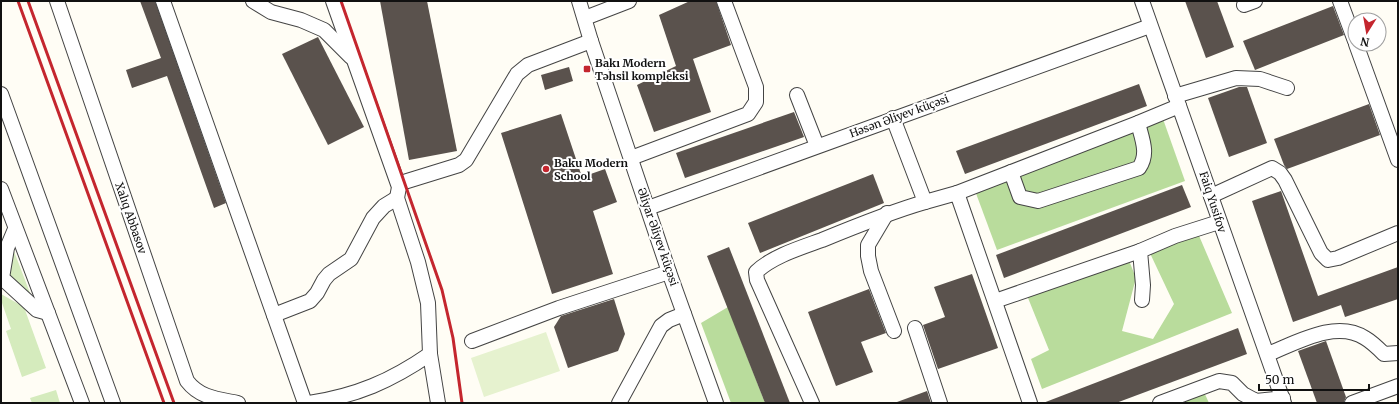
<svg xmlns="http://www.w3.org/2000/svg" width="1399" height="404" viewBox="0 0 1399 404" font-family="Merriweather,serif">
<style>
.green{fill:#d5ebbd}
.forest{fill:#b9dc9c}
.pitch{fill:#e6f2cf}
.building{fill:#5a524d}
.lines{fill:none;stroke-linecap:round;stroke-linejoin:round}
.minor-casing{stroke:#444;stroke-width:16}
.minor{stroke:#fff;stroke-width:14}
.rail{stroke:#c4262e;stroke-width:3}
.poi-dot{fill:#c4262e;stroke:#fff;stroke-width:1.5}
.labels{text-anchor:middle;stroke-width:4;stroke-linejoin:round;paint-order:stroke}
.poi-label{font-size:11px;font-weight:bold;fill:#111;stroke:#fff;text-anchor:start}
.street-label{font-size:11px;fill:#111;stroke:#fff}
</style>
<rect width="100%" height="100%" fill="#fffdf5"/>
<g class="green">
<path d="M12 246 30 293C4 281 8 271 12 246Z"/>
<path d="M1 294 24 307 46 368 22 377 6 331 11 329 1 300Z"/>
<path d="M56 390 60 403H32L30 398Z"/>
</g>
<g class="forest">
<path d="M1163 119 1185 181 997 250 974 188Z"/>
<path d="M1197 231 1232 313 1042 389 1031 359 1049 350 1026 293 1126 253 1136 278 1122 331 1153 339 1174 304 1148 249Z"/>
<path d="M728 307 765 403H731L701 323Z"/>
<path d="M1203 390 1209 403H1166Z"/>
</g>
<path class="pitch" d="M546 332 560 371 484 397 471 358Z"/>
<g class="building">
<path d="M140 1H155L226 203 214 208 167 76 132 88 126 70 161 58Z"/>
<path d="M380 1H427L457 151 409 160Z"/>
<path d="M690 1H716L731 45 693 59 711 112 654 132 637 85 676 66 659 15Z"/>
<path d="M1185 1H1217L1234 47 1206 58Z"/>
<path d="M1333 6 1344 35 1255 70 1243 41Z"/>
<path d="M318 37 364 127 328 145 282 54Z"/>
<path d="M569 67 573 81 545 90 541 75Z"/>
<path d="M1139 84 1147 106 965 174 956 151Z"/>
<path d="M1239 87H1247L1267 143 1229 157 1208 98Z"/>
<path d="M1369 104 1380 135 1287 169 1284 165 1274 139Z"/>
<path d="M794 112 804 137 685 178 676 153Z"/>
<path d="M561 114 582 177 605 169 617 202 593 211 613 274 552 294 501 133Z"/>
<path d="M873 174 884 203 760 253 748 223Z"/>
<path d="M1182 185 1191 207 1004 278 996 255Z"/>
<path d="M1281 191 1318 296 1398 267V299L1345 317 1341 305 1293 322 1252 201Z"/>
<path d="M729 247 790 403H765L707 256Z"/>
<path d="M972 274 998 348 938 369 923 325 945 317 934 287Z"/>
<path d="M869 289 886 333 861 342 873 372 836 386 808 312Z"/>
<path d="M614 299 625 334 618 351 568 368 554 327 561 316Z"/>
<path d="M1238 328 1247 354 1116 403H1043Z"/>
<path d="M1326 341 1346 397 1344 402 1340 403H1317L1298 351Z"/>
<path d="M927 391 931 403H897V402Z"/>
</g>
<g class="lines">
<defs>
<g id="minor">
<path d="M57 1 187 381C200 398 218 399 238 403"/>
<path d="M163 1 305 403"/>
<path d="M253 1 271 12 301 20 324 30 351 57"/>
<path d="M333 1 399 187 397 198 418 262 428 303 430 354 438 403"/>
<path d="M579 1 591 41 669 272 716 403"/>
<path d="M1142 1 1284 403"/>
<path d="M1340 1 1355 41"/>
<path d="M1244 5 1255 1"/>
<path d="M585 18 629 1"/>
<path d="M1356 44 1398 160"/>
<path d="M1 94 113 403"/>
<path d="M797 95 817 146"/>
<path d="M1175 96 1236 78 1260 79 1287 88"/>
<path d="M631 158 748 114 756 102V87L724 1"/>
<path d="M1011 172 1020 197 1038 201 1139 168C1149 154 1142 139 1138 123"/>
<path d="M399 187 404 182 459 165 466 160 517 74 528 65 591 41"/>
<path d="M1 189 82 403"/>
<path d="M957 193 1138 123 1179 106"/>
<path d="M1211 196 1272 168 1280 173 1285 180 1321 253 1328 260 1338 258 1398 233"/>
<path d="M925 202 957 193 1030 403"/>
<path d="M648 208 1150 26"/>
<path d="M887 213 868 245V256L871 271 894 331"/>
<path d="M15 229 7 248 2 278 37 310 48 313"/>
<path d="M1142 300 1143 285 1140 251 1175 236 1219 222"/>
<path d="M995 301 1140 251"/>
<path d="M274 315 310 301 317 293 324 280 329 274 351 259 373 218 384 206 397 198"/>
<path d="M915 328 940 403"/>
<path d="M472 341 559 308 669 272"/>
<path d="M1268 354C1296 343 1336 319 1365 338 1372 342 1378 348 1384 354L1398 353"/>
<path d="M309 403C356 396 391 381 430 354"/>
<path d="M619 403 661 326 669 320 684 314"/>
<path d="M812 403 757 280 756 272C773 256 800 248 822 240 856 226 890 212 925 202L893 118"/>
<path d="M1160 403 1219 381 1232 383 1243 394 1256 401 1283 398"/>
<path d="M1352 403 1398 386"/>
</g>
</defs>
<use href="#minor" class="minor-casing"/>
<use href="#minor" class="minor"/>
<g class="rail">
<path d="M18 1 164 403"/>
<path d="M28 1 174 403"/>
<path d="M341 1 442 290 453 338 462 403"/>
</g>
</g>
<g class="poi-dot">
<rect x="583" y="65" width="8" height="8" rx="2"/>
<circle cx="546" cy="169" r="4"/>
</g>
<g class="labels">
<g class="poi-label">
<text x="595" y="67">Bakı Modern<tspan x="595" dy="13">Təhsil kompleksi</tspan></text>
<text x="554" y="167">Baku Modern<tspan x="554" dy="13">School</tspan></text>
</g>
<g class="street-label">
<text transform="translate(899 116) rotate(-20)" y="4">Həsən Əliyev küçəsi</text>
<text transform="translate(1213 202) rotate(72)" y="4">Faiq Yusifov</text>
<text transform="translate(131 218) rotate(71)" y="4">Xalıq Abbasov</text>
<text transform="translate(658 237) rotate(71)" y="4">Əliyar Əliyev küçəsi</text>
</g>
</g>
<rect width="1399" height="404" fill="none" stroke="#111111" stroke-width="4"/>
<g transform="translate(1367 32) rotate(191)"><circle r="19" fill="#ffffff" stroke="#a0a0a0"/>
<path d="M0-3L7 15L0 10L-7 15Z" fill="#c4262e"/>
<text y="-6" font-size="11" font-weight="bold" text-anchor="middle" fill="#111111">N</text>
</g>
<path d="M1259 384v6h110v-6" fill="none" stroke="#111111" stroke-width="2"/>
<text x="1265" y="384" font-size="12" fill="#111111" stroke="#ffffff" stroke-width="3" paint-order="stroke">50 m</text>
</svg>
